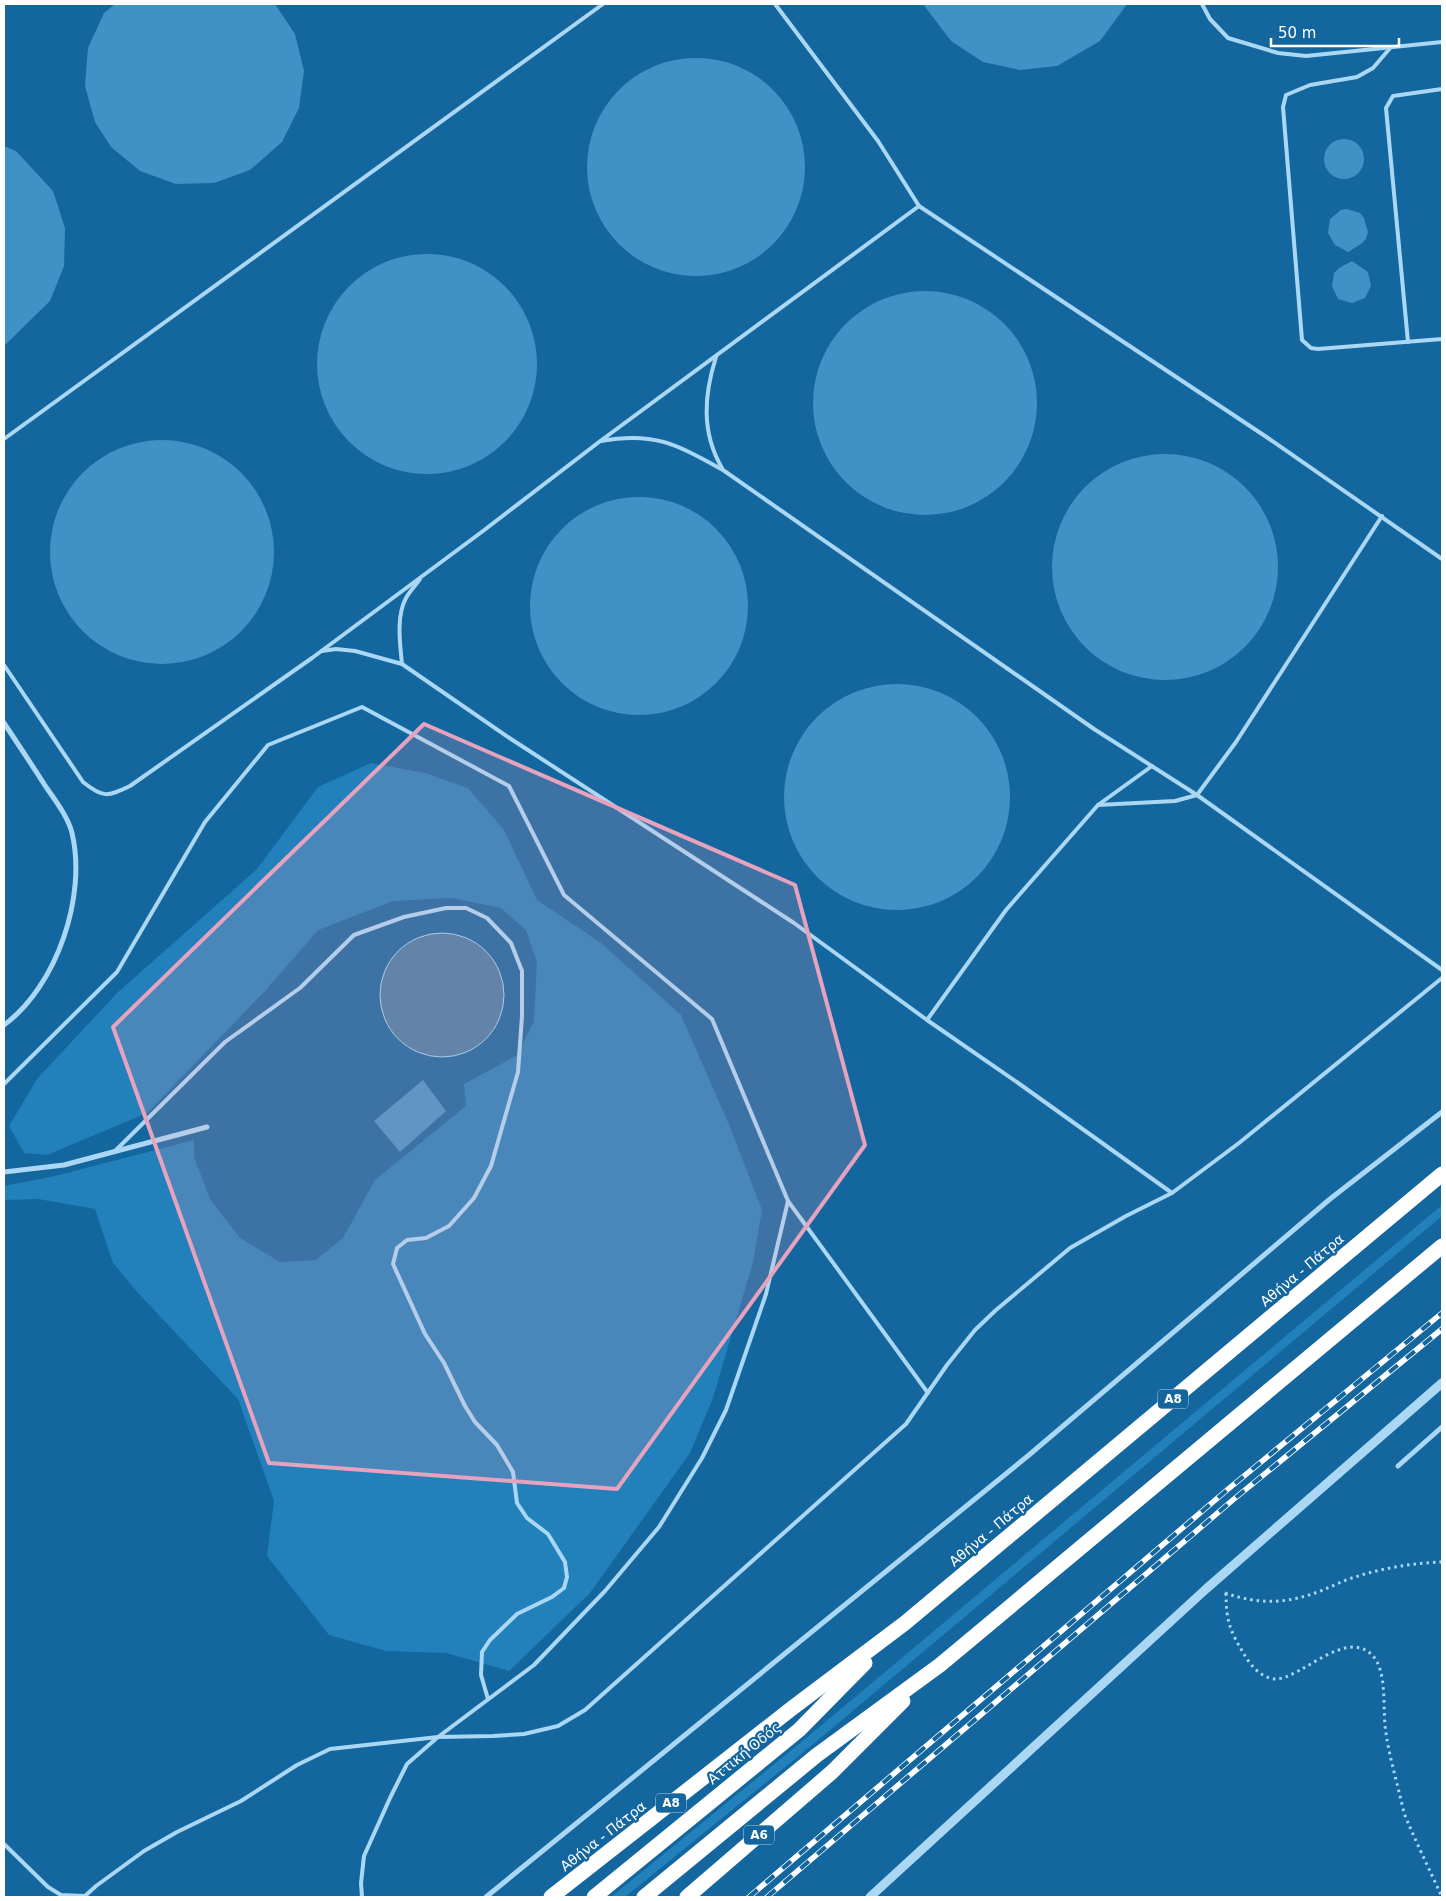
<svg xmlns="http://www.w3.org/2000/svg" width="1446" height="1901" viewBox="0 0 1446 1901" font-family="'DejaVu Sans',sans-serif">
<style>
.green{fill:#2280bb}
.water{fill:#437ca3;stroke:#9dd5f7}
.building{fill:#4092c6}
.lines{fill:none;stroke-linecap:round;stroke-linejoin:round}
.path{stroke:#aad7f4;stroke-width:3;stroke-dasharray:2.5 4;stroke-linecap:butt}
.service{stroke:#aad7f4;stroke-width:4}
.minor{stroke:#aad7f4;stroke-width:5}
.tertiary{stroke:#aad7f4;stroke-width:9}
.motorway{stroke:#fff;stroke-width:15}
.rail-casing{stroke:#fff;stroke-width:5.5}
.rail{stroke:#13669e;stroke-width:4;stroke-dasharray:11;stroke-linecap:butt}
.marked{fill:#e7a3bd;fill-opacity:0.2;stroke:#e7a3bd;stroke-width:4;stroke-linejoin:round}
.labels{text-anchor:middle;stroke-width:4.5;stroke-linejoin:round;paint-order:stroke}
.shield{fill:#13669e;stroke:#b8d1e2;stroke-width:1}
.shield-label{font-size:12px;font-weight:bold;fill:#fff}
.street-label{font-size:14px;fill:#fff;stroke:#13669e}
</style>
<rect width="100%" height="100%" fill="#13669e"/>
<g class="green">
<path d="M371 763 425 773 468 788 504 830 537 900 601 943 681 1015 730 1127 762 1210 753 1262 713 1398 690 1453 590 1593 509 1671 446 1653 386 1651 329 1635 267 1556 274 1501 238 1399 138 1293 113 1263 95 1209 38 1199 4 1200V1186L55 1176 194 1140V1157L210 1199 240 1238 280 1262 316 1260 343 1238 375 1180 466 1106 464 1084 516 1056 534 1022 537 962 526 930 501 908 452 898 393 901 318 930 265 991 147 1113 47 1155 24 1153 9 1126 37 1079 117 993 257 869 318 787Z"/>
<path d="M1442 1205V1216L811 1746 625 1897H611L805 1739Z"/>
</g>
<circle class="water" cx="442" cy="995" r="62"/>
<g class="building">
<path d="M115 4H275L295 34 304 71 299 108 282 142 250 170 214 183 176 184 140 171 111 147 95 122 85 86 88 48 104 13Z"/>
<path d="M923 4H1127L1100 41 1057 66 1020 70 983 62 951 41Z"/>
<circle cx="696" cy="167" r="109"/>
<circle cx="1344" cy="159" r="20"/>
<path d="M4 146 16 151 53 191 65 228 64 266 50 301 4 346Z"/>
<path d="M1347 209 1360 213 1364 218 1368 232 1366 239 1361 244 1348 252 1335 245 1328 233 1330 219 1341 210Z"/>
<circle cx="427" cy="364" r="110"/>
<path d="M1352 261 1368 272 1371 286 1365 298 1352 303 1338 299 1332 286 1334 273 1339 268Z"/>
<circle cx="925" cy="403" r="112"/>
<circle cx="162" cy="552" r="112"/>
<circle cx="1165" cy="567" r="113"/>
<circle cx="639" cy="606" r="109"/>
<circle cx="897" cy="797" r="113"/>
<path d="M423 1080 446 1111 400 1152 374 1121Z"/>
</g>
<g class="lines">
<g class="path">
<path d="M1225 1593C1260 1605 1288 1604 1323 1590 1333 1586 1344 1580 1355 1577 1383 1568 1413 1563 1442 1562"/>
<path d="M1226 1593C1226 1621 1230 1631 1244 1654 1250 1665 1262 1679 1276 1679 1302 1678 1347 1627 1373 1656 1388 1673 1382 1711 1386 1733 1389 1754 1395 1775 1400 1796 1402 1803 1403 1811 1406 1818 1417 1844 1430 1871 1442 1897"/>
</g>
<g class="service">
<path d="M775 4 878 141 919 206 1268 438 1442 559"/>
<path d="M1202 4 1210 19 1228 38 1278 53 1306 56 1442 42"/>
<path d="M1391 47 1373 68 1357 77 1310 85 1286 95 1283 107 1302 340 1311 348 1318 349 1442 339"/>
<path d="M1408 342 1386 108 1393 96 1442 89"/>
<path d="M716 357C704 395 701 432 722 468"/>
<path d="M4 439 603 4"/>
<path d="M601 441C655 431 677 445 723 470L1094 729 1197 795 1442 970"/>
<path d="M322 651 336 649 355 651 402 664 511 739 794 923 927 1020 1021 1085 1172 1193"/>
<path d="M402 664C400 644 396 616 406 598 410 591 416 585 420 579"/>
<path d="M4 665 83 782C103 798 107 797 130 786L312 658 483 531 599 442 919 206"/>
<path d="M1098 805 1175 801 1197 795 1236 742 1382 516"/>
<path d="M927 1020 1006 910 1098 805 1152 766"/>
<path d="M4 1084 117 972 205 822 268 745 362 707 509 786 564 895 712 1019 788 1201 928 1393"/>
<path d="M115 1151 225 1042 300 988 354 935 404 917 446 908H466L487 918 511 943 522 971V1016L518 1072 491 1166 474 1198 449 1226 426 1238 407 1240 397 1248 393 1264 425 1334 444 1363 465 1406 475 1422 497 1445 513 1472 517 1503 527 1518 548 1534 565 1562 567 1577 564 1588 552 1597 517 1614 490 1640 482 1652 481 1675 488 1699"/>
<path d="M4 1844 48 1887 61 1895 85 1896 96 1886 144 1851 177 1832 241 1801 297 1765 330 1749 438 1737 493 1736 524 1734 558 1726 585 1710 906 1424 947 1365 975 1330 996 1310 1070 1248 1126 1216 1172 1193 1239 1143 1442 978"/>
<path d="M362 1897 361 1883 364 1856 390 1798 407 1764 438 1737 534 1665 605 1591 659 1527 702 1458 726 1410 766 1294 788 1201"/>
</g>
<g class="minor">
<path d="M4 723C18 744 32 765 46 787 55 800 68 817 72 833 87 896 57 986 4 1025"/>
<path d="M4 1172 64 1165 207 1127"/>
<path d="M1398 1466 1442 1427"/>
<path d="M486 1897 1029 1455 1330 1199 1442 1112"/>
</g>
<path class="tertiary" d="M870 1897 1206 1589 1442 1383"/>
<g class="motorway">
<path d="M551 1897 791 1709 905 1623 1442 1174"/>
<path d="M594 1897 799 1730 865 1663"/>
<path d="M644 1897 817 1755 940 1665 1442 1246"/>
<path d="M687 1897 832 1772 903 1701"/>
</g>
<defs>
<g id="rail">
<path d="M749 1897 1227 1490 1442 1313"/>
<path d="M767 1897 1234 1499 1442 1329"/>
</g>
</defs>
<use href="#rail" class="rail-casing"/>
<use href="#rail" class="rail"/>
</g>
<path class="marked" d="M424 724 795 885 865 1145 617 1489 269 1463 113 1027Z"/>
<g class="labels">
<g class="shield">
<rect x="1158" y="1389.5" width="30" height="19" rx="4"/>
<rect x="656" y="1793.5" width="30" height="19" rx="4"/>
<rect x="744" y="1825.5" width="30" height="19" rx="4"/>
</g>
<g class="shield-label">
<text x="1173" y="1403">Α8</text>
<text x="671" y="1807">Α8</text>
<text x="759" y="1839">Α6</text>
</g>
<g class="street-label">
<text transform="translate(1302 1270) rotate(-40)" y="5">Αθήνα - Πάτρα</text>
<text transform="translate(991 1530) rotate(-40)" y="5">Αθήνα - Πάτρα</text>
<text transform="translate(744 1753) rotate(-39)" y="5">Αττική Οδός</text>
<text transform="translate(603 1836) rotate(-38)" y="5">Αθήνα - Πάτρα</text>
</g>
</g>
<rect width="1446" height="1901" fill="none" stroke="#ffffff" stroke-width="10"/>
<path d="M1271 38v8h128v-8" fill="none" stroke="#ffffff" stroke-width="2.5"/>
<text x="1278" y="38" font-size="15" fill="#ffffff" stroke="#13669e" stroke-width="4" paint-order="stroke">50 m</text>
</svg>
